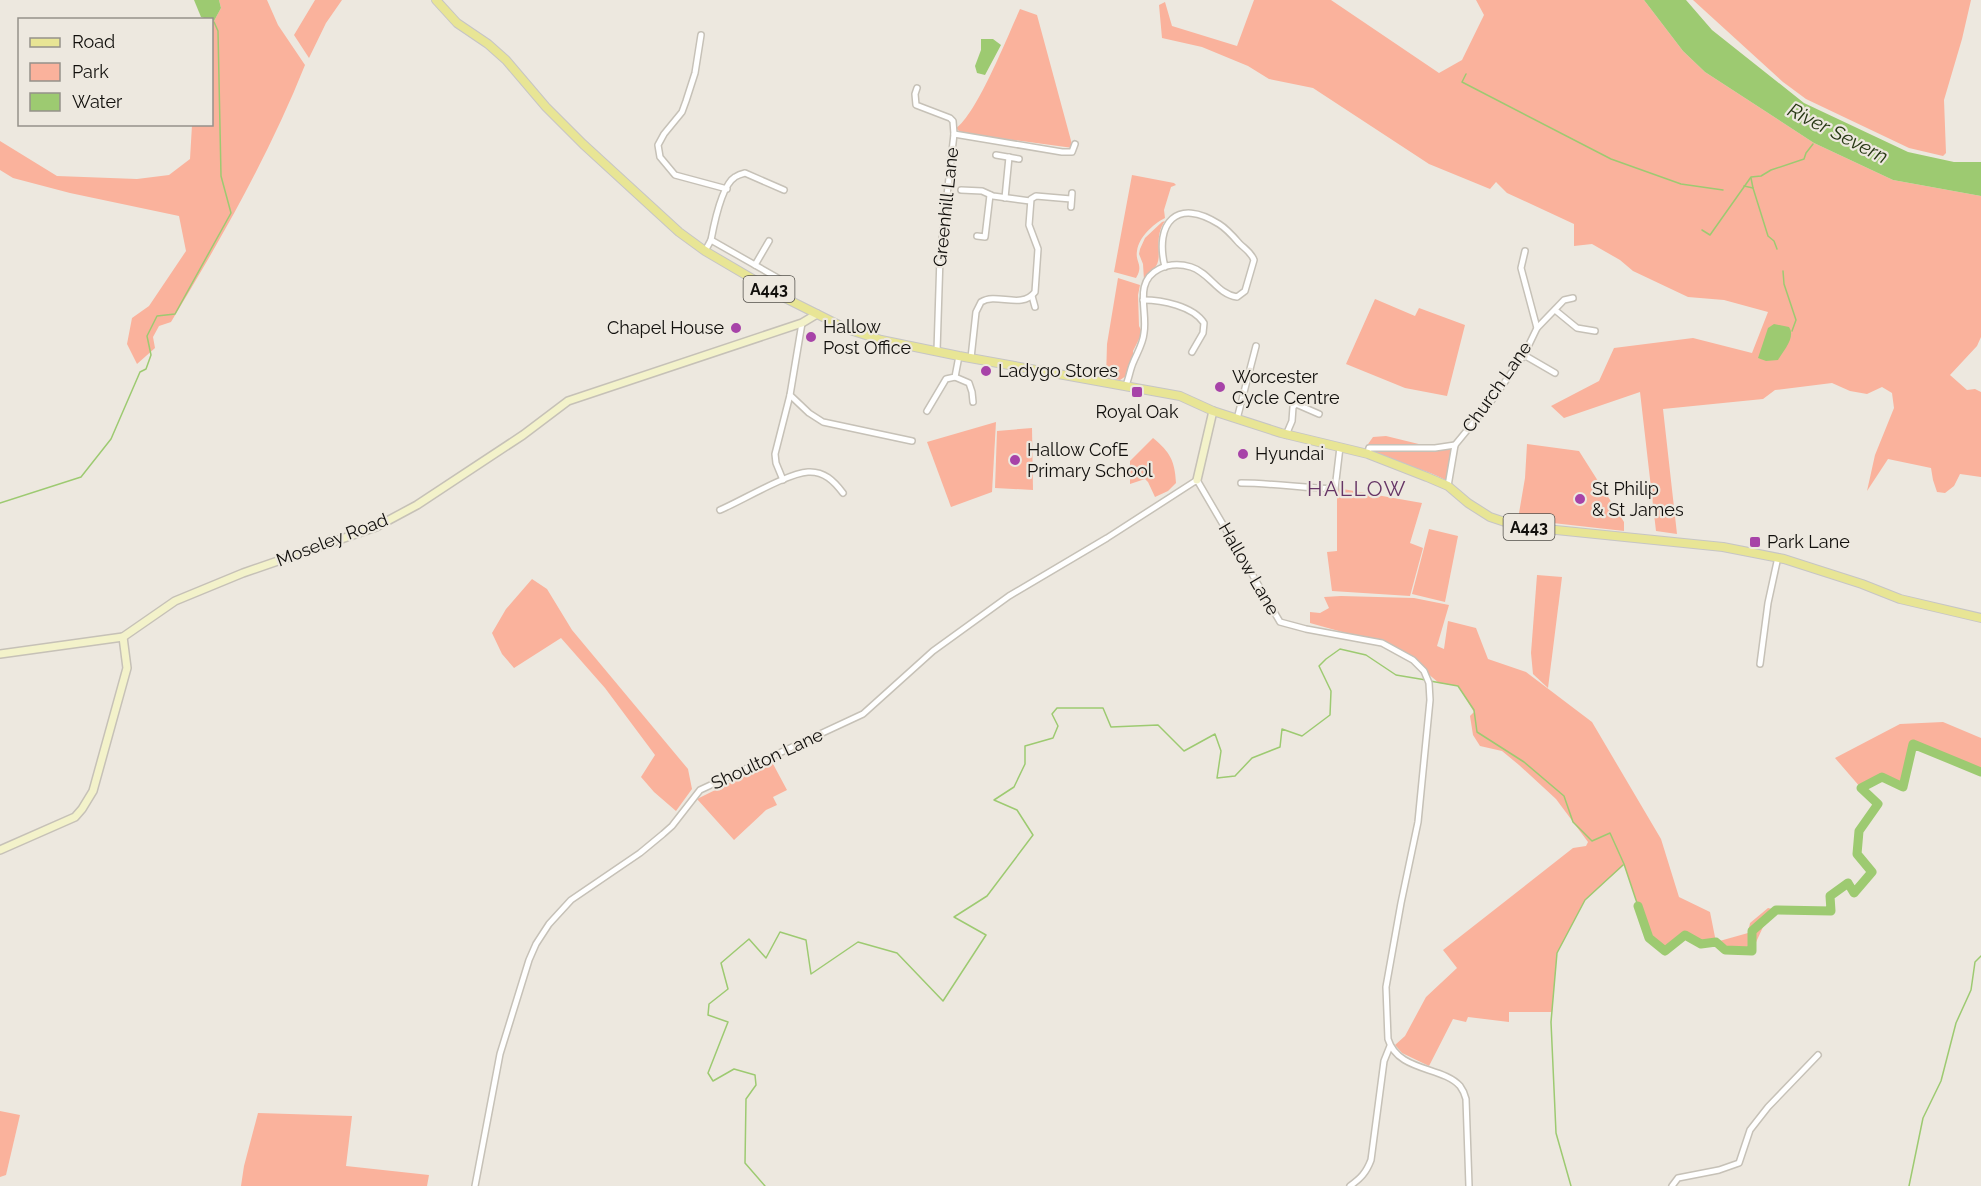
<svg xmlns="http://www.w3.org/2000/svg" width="1981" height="1186" viewBox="0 0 1981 1186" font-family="Raleway,sans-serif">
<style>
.green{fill:#fab29c}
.water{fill:#9dca71}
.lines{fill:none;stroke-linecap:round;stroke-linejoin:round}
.stream{stroke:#9dca71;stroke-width:1.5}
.river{stroke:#9dca71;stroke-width:9}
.street-casing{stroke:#c6c1b7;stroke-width:8}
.secondary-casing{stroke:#c6c1b7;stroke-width:10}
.primary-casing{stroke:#c6c5c5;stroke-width:10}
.street{stroke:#fff;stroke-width:5}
.secondary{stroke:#f3f2ca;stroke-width:7}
.primary{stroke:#e8e595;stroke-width:8}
.poi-dot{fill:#a743a8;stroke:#ede8df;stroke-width:2}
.labels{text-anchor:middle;stroke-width:4.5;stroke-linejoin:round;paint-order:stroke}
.shield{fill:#ede8df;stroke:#53504b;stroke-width:1.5}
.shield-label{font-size:16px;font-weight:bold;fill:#110f0c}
.street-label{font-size:18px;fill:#110f0c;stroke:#ede8df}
.poi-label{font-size:18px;fill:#110f0c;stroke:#ede8df;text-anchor:start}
.water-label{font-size:20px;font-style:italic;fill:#273814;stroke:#ede8df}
.quarter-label{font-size:21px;letter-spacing:1.5px;fill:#663566;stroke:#ede8df}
</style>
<rect width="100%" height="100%" fill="#ede8df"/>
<g class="green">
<path d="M219 0H267L278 25 305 65C269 155 221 239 171 322L159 326 153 337 155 348 137 364 127 344 132 318 149 306 186 251 179 216 70 193 13 178 0 170V141L57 176 137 179 169 175 190 159 192 125 212 124V21H214L221 8Z"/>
<path d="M315 0H342L326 23 309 58 294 35Z"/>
<path d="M1254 0H1331L1439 73 1462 60 1484 15 1476 0H1644L1683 51 1705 72 1814 143 1893 180 1981 196V337L1977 346 1950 375 1967 390 1975 389 1981 392V477L1960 474 1954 486 1945 493 1937 492 1933 480 1931 468 1888 459 1867 491 1875 455 1894 408 1892 393 1882 387 1867 394 1850 391 1832 383 1775 390 1763 399 1663 409 1677 534 1656 531 1640 392 1564 418 1551 406 1599 381 1614 348 1693 338 1752 353 1768 312 1724 300 1688 297 1633 271 1620 260 1592 244 1574 246V224L1507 193 1496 182 1490 189 1429 164 1313 88 1269 79 1248 66 1202 47 1162 38 1159 5 1165 2 1172 26 1237 46Z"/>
<path d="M1693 0H1971L1962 39 1944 100 1946 153 1943 156 1909 148 1806 99 1783 82Z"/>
<path d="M1020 9 1037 15 1073 148 961 133 956 128C977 114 1008 35 1020 9Z"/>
<path d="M1132 175 1174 183 1176 185 1171 187 1164 210 1165 218C1153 224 1139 237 1137 251 1135 262 1144 265 1136 278L1114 272Z"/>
<path d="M1165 221C1153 237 1163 256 1156 266 1153 272 1147 273 1144 280L1143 264 1139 254 1140 249 1145 238 1162 222Z"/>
<path d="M1118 278 1140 285 1138 295 1139 326 1141 330 1140 337 1133 351V355L1126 376 1120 380 1106 378 1107 344Z"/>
<path d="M1375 299 1415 316 1419 308 1465 325 1447 396 1405 388 1346 364Z"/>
<path d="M996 422 992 492 951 507 927 442Z"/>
<path d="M1032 428 1033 490 995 488 997 431Z"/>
<path d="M1386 436 1435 448 1455 445 1447 481C1422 466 1389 464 1366 447L1373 437Z"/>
<path d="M1153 438C1170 452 1175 461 1176 483L1168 491 1155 497 1148 482 1145 479 1130 484V461Z"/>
<path d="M1527 444 1579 451 1624 522V531L1518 519 1525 478Z"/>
<path d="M1337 488 1422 503 1410 543 1423 548 1410 596 1332 591 1327 552 1337 551Z"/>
<path d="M1429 529 1458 536 1445 602 1412 594Z"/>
<path d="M1537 575 1562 577 1548 688 1533 674 1531 653Z"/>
<path d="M532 579 547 589 572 630 688 769 692 789 676 811 654 792 641 777 655 755 605 688 561 638 514 668 502 654 492 633 506 609Z"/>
<path d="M1341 596 1414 598 1449 605 1437 646 1444 649 1448 621 1476 628 1488 659 1526 672 1592 722 1661 839 1679 897 1710 912 1716 942 1748 933 1750 923 1768 908 1776 910 1763 927 1752 951 1725 950 1716 942 1701 944 1685 935 1665 951 1649 938 1624 865 1585 900 1557 953 1552 1012H1509V1022L1468 1017 1466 1022 1453 1019 1429 1066 1402 1053 1395 1045 1405 1036 1426 997 1457 968 1443 950 1573 848 1586 846 1588 842 1556 799 1519 765 1502 751 1480 746 1473 735 1470 716 1474 712 1458 686 1439 683 1396 647 1310 623V612L1320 613 1329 608 1324 597Z"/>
<path d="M1943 722 1981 738V772L1913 744 1905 789 1882 777 1861 788 1835 758 1900 724Z"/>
<path d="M772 762 787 790 773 797 777 805 766 810 734 840 697 799Z"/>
<path d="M0 1111 20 1115 6 1175 0 1177Z"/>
<path d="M258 1113 352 1116 346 1166 429 1175 427 1186H241L244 1166Z"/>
</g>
<g class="water">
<path d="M194 0H219L221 8 214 21 201 17Z"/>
<path d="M1644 0H1686L1712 30 1804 103 1908 152 1954 162H1981V196L1893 180 1814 143 1705 72 1683 51Z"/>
<path d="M981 39H993L1001 45 985 75 977 73 975 66 981 50Z"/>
<path d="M1774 324 1789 327C1796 337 1784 350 1778 360L1766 361 1758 358 1768 328Z"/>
</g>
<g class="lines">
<g class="stream">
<path d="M1466 74 1462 82 1611 159 1681 184 1723 190"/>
<path d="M1751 178 1753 188"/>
<path d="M1744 186 1753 188 1768 236 1774 241 1777 249"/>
<path d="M1702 230 1710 235 1751 177 1761 176 1771 170 1804 159 1806 153 1813 144"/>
<path d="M1783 271 1784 284 1796 320 1792 331"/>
<path d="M0 503 81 477 111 439 140 372 146 369 151 355 147 336 157 316 175 314 231 213 221 176 218 31 214 22"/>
<path d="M1430 681 1458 686 1474 710 1477 732 1524 762 1564 796 1573 822 1592 841 1610 833 1624 864 1638 906"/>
<path d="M765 1186 745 1163 746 1099 756 1085 755 1075 734 1069 713 1081 708 1073 728 1022 708 1015 709 1004 728 989 721 963 749 939 766 958 780 932 806 940 811 974 858 942 897 953 943 1001 986 935 954 917 987 896 1033 835 1017 810 994 800 1014 787 1025 764V746L1053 738 1058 726 1052 714 1057 708H1103L1111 727 1158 725 1184 751 1215 734 1221 751 1217 778 1235 776 1252 758 1280 747 1282 729 1302 736 1330 715 1331 691 1319 666 1326 659 1340 649 1366 655 1396 675 1426 680"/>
<path d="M1571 1186 1556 1133 1551 1022 1557 953 1585 900 1623 865"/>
<path d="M1909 1186 1923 1118 1941 1081 1956 1023 1971 990 1975 962 1981 956"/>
</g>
<path class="river" d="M1638 906 1649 938 1665 951 1685 935 1701 944 1716 942 1725 950 1752 951V931L1776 910 1831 911 1830 896 1848 883 1854 893 1872 872 1857 854 1859 831 1878 804 1861 788 1882 777 1903 787 1913 744 1981 772"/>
<defs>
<g id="street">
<path d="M701 35 695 73 686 101 682 112 664 134 658 145 660 157 675 175 727 189"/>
<path d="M917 88 915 94 916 105 950 118 953 121 954 134 940 257 937 351"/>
<path d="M954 134 1062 152H1072L1075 144"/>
<path d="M996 155 1019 159"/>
<path d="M961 190 982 191 993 196 1030 201"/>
<path d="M1005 198 1009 157"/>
<path d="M1071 207 1072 193"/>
<path d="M977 236 985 237 990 195"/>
<path d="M711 240C714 224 722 185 735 177 738 175 741 174 745 173L784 190"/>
<path d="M705 251 711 240 783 281"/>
<path d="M755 265 769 241"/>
<path d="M1032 296 1035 307"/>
<path d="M1143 300C1162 300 1193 306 1204 323L1203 333 1192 352"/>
<path d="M1555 310 1577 328 1595 331"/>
<path d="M802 323 790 395 809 413 823 422 912 441"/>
<path d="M1537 328 1564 300 1573 298"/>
<path d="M1524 355 1555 373"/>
<path d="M971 358 976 312 981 302C997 292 1021 310 1035 292L1038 249 1029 225 1031 199 1036 196 1071 199"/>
<path d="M955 377 969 383 972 392 973 402"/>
<path d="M1126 385C1129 378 1130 370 1133 363 1137 353 1143 344 1144 333 1148 311 1133 282 1159 269 1169 264 1181 264 1191 267 1210 273 1217 294 1237 297L1245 291 1254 260C1251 252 1245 249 1239 243 1233 236 1227 229 1219 224 1177 197 1154 223 1165 267"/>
<path d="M927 411 946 379 955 377 959 356"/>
<path d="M1237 419 1256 346"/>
<path d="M1286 435 1292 421 1293 407 1296 404 1319 414"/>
<path d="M1368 454 1369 448H1435L1455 445"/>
<path d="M783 480 776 463 775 454 790 395"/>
<path d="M1241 483C1272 483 1303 488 1335 489L1340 447"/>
<path d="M1448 486 1455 445 1492 400 1524 355 1537 328 1521 268 1525 251"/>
<path d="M720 510C741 501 788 473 808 472 824 471 834 481 843 493"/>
<path d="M1760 664 1768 603 1778 557"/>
<path d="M475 1186 500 1054 529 960 536 944 549 924 571 900 640 853 663 834 672 826 700 790 863 714 933 651 1009 596 1107 538 1197 480 1280 622 1306 629 1382 643 1413 660 1424 671 1429 683 1430 700 1418 822 1401 903 1386 987 1388 1039C1398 1072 1442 1066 1460 1086 1463 1090 1465 1095 1466 1099L1469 1186"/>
<path d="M1350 1186C1361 1178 1366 1173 1371 1160L1384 1061 1390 1046"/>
<path d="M1672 1186 1678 1178 1719 1170 1739 1163 1750 1130 1768 1107 1818 1055"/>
</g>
<g id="secondary">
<path d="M1197 480 1213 411"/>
<path d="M0 654 123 637 175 601 243 573 376 527 417 505 523 435 568 401 802 323 817 314"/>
<path d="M0 850 75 817 82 809 93 791 127 668 123 637"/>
</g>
<path id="primary" d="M436 0 457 23 488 44 506 60 546 107 583 144 679 232 705 251 785 298 847 329 881 340 959 356 1180 396 1213 411 1281 433 1368 454 1427 477 1448 486 1468 503 1490 517 1517 526 1723 547 1784 559 1862 584 1900 599 1981 618"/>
</defs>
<use href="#street" class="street-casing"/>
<use href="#secondary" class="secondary-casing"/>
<use href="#primary" class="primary-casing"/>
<use href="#street" class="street"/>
<use href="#secondary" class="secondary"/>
<use href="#primary" class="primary"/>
</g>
<g class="poi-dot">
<circle cx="736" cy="328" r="6"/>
<circle cx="811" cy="337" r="6"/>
<circle cx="986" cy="371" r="6"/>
<circle cx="1220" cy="387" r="6"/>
<rect x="1131" y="386" width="12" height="12" rx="3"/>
<circle cx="1243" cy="454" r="6"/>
<circle cx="1015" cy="460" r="6"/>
<circle cx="1580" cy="499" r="6"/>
<rect x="1749" y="536" width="12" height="12" rx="3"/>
</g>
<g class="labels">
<g class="shield">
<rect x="743.5" y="276" width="51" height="26" rx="4.5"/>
<rect x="1503.5" y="514" width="51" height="26" rx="4.5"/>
</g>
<g class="shield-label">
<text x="769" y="295">A443</text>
<text x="1529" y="533">A443</text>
</g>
<g class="street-label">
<text transform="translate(946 207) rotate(-84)" y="6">Greenhill Lane</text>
<text transform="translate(1497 387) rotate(-55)" y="6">Church Lane</text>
<text transform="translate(332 540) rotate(-21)" y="6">Moseley Road</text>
<text transform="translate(1249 569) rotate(60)" y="6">Hallow Lane</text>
<text transform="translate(767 759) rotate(-25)" y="6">Shoulton Lane</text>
</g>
<g class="poi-label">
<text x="823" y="333">Hallow<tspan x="823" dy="21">Post Office</tspan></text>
<text x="724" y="334" text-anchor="end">Chapel House</text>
<text x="998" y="377">Ladygo Stores</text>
<text x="1232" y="383">Worcester<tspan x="1232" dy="21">Cycle Centre</tspan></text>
<text x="1137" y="418" text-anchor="middle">Royal Oak</text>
<text x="1027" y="456">Hallow CofE<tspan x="1027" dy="21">Primary School</tspan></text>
<text x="1255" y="460">Hyundai</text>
<text x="1592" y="495">St Philip<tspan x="1592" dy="21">&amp; St James</tspan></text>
<text x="1767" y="548">Park Lane</text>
</g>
<g class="water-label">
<text transform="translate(1838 133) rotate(27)" y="7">River Severn</text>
</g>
<g class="quarter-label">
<text x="1357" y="496">HALLOW</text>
</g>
</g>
<rect x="18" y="18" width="195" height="108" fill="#ede8df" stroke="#95918b" stroke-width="1.5"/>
<rect x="30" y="38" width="30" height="9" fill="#e8e595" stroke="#95918b" stroke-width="1.5"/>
<text x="72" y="48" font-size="18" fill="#110f0c">Road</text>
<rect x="30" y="63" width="30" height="18" fill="#fab29c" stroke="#95918b" stroke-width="1.5"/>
<text x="72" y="78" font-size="18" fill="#110f0c">Park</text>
<rect x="30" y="93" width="30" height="18" fill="#9dca71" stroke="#95918b" stroke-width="1.5"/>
<text x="72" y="108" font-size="18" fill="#110f0c">Water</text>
</svg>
